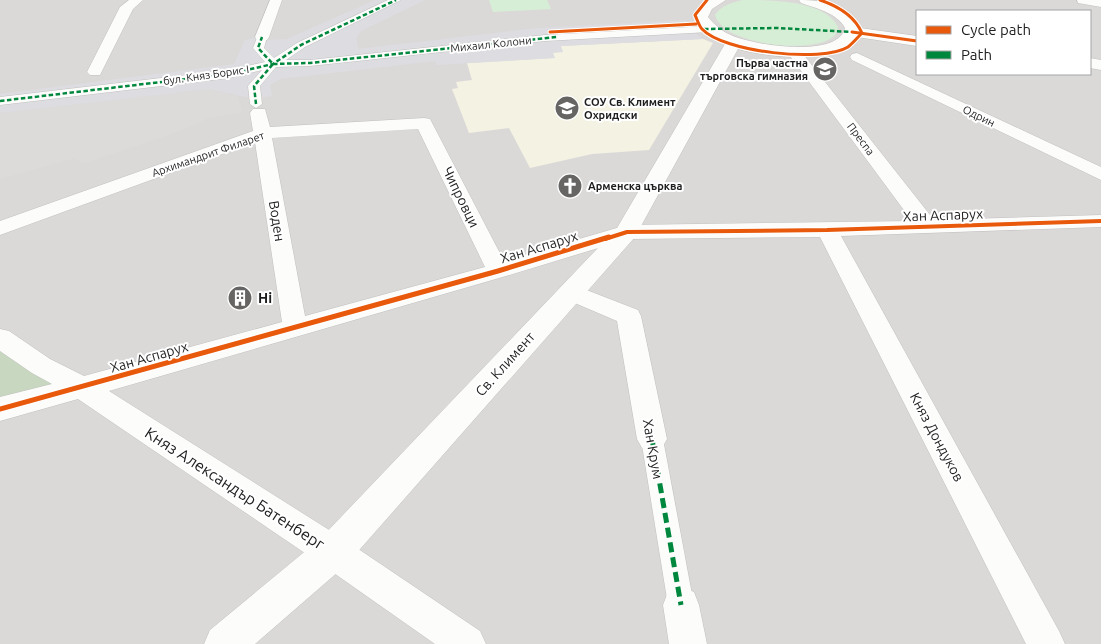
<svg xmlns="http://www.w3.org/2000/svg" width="1101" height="644" viewBox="0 0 1101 644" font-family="Ubuntu,sans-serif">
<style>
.residential{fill:#dbd9d8;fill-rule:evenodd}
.education{fill:#f4f2e3}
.forest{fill:#c8d7bf}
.park{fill:#d7eed6}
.parking{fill:#dcdbda}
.plaza{fill:#dddce1}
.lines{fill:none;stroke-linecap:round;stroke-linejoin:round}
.pedestrian-casing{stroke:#c1c0bf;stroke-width:1}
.minor-casing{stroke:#c1c0bf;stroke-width:1}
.tertiary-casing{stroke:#c1c0bf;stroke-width:1}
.pedestrian{fill:#fcfcfb;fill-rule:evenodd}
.minor{fill:#fcfcfb;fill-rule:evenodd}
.tertiary{fill:#fcfcfb;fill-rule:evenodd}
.quiet-far1{stroke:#00873e;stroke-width:2.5;stroke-dasharray:4.5 2.5;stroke-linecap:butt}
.quiet{stroke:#00873e;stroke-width:5;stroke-dasharray:10 5;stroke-linecap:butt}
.cycleway-far2-casing{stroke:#fff;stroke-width:5}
.cycleway-far1-casing{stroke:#fff;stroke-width:6}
.cycleway-casing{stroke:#fff;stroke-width:8}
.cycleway-far2{stroke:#e8590c;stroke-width:3}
.cycleway-far1{stroke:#e8590c;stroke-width:4}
.cycleway{stroke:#e8590c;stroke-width:5}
.labels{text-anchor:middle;stroke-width:4;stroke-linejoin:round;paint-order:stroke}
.far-street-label{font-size:11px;fill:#1e1e1e;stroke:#fff}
.far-poi-label{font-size:11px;font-weight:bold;fill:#1e1e1e;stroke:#fff;text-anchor:start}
.street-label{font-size:14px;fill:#1e1e1e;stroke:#fff}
.poi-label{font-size:14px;font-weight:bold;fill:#1e1e1e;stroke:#fff;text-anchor:start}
.near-street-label{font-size:16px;fill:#1e1e1e;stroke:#fff}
</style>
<rect width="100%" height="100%" fill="#ebe9e7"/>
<path class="residential" d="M0 0H1101V644H0ZM917 11H1090V74H917Z"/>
<path class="education" d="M703 39 713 43 649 150 592 154 530 168 509 128 469 133 452 89 458 88 456 82 472 80 467 63 554 58 553 53 561 46Z"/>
<path class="forest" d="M0 338 81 387 0 409Z"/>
<g class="park">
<path d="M489 0H547L551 9 493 12Z"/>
<path d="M743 0C771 0 825 0 838 27 838 28 836 34 835 35 816 56 722 45 715 15 722 5 731 3 743 0Z"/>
</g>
<path class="parking" d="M209 89 238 96 242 113 211 117 174 133 84 163 75 158 0 179V113Z"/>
<path class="plaza" d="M375 0H425L361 31 356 38 358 49 538 28 686 20 691 30 703 39 561 46 563 52 553 53 555 58 437 65 435 61 280 79 270 85 272 96 255 99 209 89 0 113V94L234 64 245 40 262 37 271 40 287 39Z"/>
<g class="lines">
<defs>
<g id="pedestrian">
<path d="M388 0H401L305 47 286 60H310L545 35 709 26 714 29 709 32 545 41 310 66 276 67 260 86 262 104 256 108 250 104 248 86 262 70 229 78 0 105V97L229 70 265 62 253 48 258 35H266L267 37 264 48 274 58 297 43Z"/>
<path d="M652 430 660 432 663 439 694 605 690 614 681 618 672 614 668 605 641 439 644 432Z"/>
</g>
<g id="minor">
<path d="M129 0H143L133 9 100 75H90L87 72 120 7Z"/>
<path d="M270 0H282L269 37 267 40H257L255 37Z"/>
<path d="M1077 0H1101V7L1078 3Z"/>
<path d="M794 48 799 49 934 220 1101 215V227L841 236 1059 631 1065 644H1026L820 237 628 239 506 276 109 391 345 540 480 631 486 644H435L321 564 78 399 0 421V397L52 384 32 373 0 351V329L9 331 50 359 84 376 282 322 255 142 0 235V221L253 131 250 113 253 109H265L270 127 424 118 430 119 504 261 627 225 912 221 787 52 789 49ZM418 129 485 267 305 316 272 138Z"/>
<path d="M857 53 1101 167V180L852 60 850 57 852 54Z"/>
<path d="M571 284 638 310 641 316 667 439 662 448 652 451 642 448 637 439 617 321 563 298 559 292 563 286Z"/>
<path d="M681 587 694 592 699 605 707 644H669L663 605 668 592Z"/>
</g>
<g id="tertiary">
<path d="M707 0H726L712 9 708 17C715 25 722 32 733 36 754 45 838 59 845 28 837 13 816 8 801 3L799 0C822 0 850 4 860 28L917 36V46L857 37C830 65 772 58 738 49L635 237 346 565 255 644H204L210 630 320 539 617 228 725 44 705 32 694 17 700 5Z"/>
<path d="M1090 58 1101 60V70L1090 68Z"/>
</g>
</defs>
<use href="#pedestrian" class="pedestrian-casing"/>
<use href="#minor" class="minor-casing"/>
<use href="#tertiary" class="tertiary-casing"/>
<use href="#pedestrian" class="pedestrian"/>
<use href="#minor" class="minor"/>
<use href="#tertiary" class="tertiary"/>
<g class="quiet-far1">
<path d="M704 29 778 28 852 32"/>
<path d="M273 64 310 63 557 37"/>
<path d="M0 101 229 74 273 64 301 45 396 0"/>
<path d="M256 104 254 86 273 64 258 48 262 37"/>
</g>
<path class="quiet" d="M652 439 681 605"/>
<defs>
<g id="cycleway-far2">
<path d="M707 0 695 15C697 19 699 26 702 29 723 52 822 63 848 47 853 43 858 37 862 33 854 15 838 6 820 0"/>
<path d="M550 32 696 24"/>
<path d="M852 32 917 41"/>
</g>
<path id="cycleway-far1" d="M605 239 627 232 827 230 1101 221"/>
<path id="cycleway" d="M0 409 498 271 609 237"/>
</defs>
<use href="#cycleway-far2" class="cycleway-far2-casing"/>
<use href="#cycleway-far1" class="cycleway-far1-casing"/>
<use href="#cycleway" class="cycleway-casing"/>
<use href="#cycleway-far2" class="cycleway-far2"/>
<use href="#cycleway-far1" class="cycleway-far1"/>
<use href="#cycleway" class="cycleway"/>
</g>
<defs>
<symbol id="school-disc" viewBox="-11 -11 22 22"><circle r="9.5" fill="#666564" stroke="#fff"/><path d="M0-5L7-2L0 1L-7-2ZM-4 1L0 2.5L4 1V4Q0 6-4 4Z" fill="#fff"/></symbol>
<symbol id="church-disc" viewBox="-11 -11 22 22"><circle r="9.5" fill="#666564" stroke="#fff"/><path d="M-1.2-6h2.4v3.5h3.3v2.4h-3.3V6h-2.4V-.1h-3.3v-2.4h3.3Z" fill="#fff"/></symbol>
<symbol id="building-disc" viewBox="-11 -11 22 22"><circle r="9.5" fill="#666564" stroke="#fff"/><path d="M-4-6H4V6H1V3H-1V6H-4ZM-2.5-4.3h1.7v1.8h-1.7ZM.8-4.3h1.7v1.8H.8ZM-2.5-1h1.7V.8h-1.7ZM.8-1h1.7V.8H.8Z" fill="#fff"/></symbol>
</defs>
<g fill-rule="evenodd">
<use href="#school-disc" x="811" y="55" width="28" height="28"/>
<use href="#school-disc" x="553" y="94" width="28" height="28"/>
<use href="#church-disc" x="556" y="172" width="28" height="28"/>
<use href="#building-disc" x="226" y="284" width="28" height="28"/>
</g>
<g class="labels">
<g class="far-street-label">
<text transform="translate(491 44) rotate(-6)" y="4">Михаил Колони</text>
<text transform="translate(206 75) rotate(-8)" y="4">бул. Княз Борис I</text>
<text transform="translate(979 116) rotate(26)" y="4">Одрин</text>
<text transform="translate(861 139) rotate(53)" y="4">Преспа</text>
<text transform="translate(208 154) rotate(-19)" y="4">Архимандрит Филарет</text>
</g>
<g class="far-poi-label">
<text x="808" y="67" text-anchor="end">Първа частна<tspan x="808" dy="13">търговска гимназия</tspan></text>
<text x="584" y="106">CОУ Св. Климент<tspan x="584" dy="13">Охридски</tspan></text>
<text x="588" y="190">Арменска църква</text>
</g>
<g class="street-label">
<text transform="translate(461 197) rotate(64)" y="5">Чипровци</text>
<text transform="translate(943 215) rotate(-2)" y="5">Хан Аспарух</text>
<text transform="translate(277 221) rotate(81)" y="5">Воден</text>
<text transform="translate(539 247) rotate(-17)" y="5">Хан Аспарух</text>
<text transform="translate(149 357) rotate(-16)" y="5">Хан Аспарух</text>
<text transform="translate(505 364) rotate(-48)" y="5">Св. Климент</text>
<text transform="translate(937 437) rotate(62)" y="5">Княз Дондуков</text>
<text transform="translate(653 449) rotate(80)" y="5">Хан Крум</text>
</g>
<g class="poi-label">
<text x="258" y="303">Hi</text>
</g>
<g class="near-street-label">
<text transform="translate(235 488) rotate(33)" y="6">Княз Александър Батенберг</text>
</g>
</g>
<rect x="916" y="10" width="175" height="65" fill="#ffffff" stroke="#a5a5a5"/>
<rect x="926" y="26" width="25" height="8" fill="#e8590c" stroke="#a5a5a5"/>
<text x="961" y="35" font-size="15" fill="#1e1e1e">Cycle path</text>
<rect x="926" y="51" width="25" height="8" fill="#00873e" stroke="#a5a5a5"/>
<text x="961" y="60" font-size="15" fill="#1e1e1e">Path</text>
</svg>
